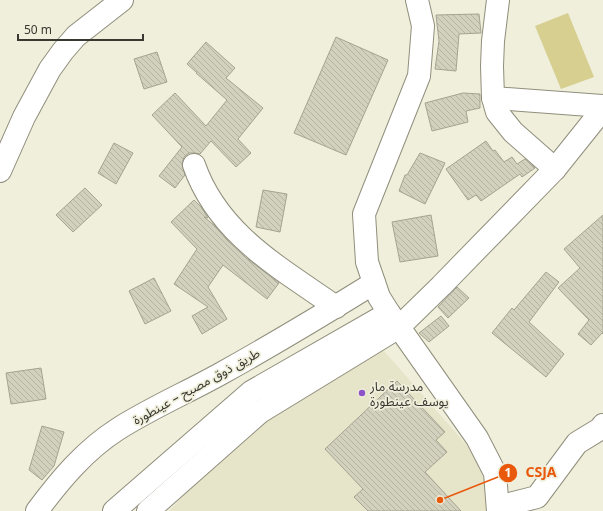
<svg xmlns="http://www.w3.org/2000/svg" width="603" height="511" viewBox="0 0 603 511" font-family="'Noto Sans','Noto Sans Arabic',sans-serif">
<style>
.built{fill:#e6e4c9}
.grass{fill:#d6cf90}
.building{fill:url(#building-back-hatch);stroke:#a5a391}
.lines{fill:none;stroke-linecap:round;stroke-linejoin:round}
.minor-casing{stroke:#908e7c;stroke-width:24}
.major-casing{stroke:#908e7c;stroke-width:24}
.minor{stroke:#fff;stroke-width:22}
.major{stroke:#fff;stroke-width:22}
.poi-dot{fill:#8e52c8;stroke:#f0efdb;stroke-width:1.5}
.labels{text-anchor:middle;stroke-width:3.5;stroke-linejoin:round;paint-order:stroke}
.street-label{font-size:13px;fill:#393831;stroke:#f0efdb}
.poi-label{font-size:13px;fill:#393831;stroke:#f0efdb;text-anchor:start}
.leader{fill:none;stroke:#e8590c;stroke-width:1.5}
.callout-dot{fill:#e8590c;stroke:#f0efdb;stroke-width:1.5}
.mark-label{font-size:12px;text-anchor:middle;font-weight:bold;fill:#fff}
.callout-label{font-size:14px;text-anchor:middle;font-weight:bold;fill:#e8590c;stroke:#f0efdb;stroke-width:3.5;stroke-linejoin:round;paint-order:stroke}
</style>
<defs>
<pattern id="building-back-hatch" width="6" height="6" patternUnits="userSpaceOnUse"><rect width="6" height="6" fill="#d2d1bd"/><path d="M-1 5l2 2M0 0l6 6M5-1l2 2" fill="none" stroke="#b5b4a3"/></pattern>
</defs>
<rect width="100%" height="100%" fill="#f0efdb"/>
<path class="built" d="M377 343 478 458 492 508 491 511H169L233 442Z"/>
<path class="grass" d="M568 13 594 77 561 89 535 26Z"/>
<g class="building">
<path d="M479 14 481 33 459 34 456 71 435 69 439 41 436 15Z"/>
<path d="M336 37 388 60 346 155 294 133Z"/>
<path d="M206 42 235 68 226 78 263 108 238 139 251 153 236 167 211 141 200 154 195 153H189L184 157 182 164 185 175 175 188 159 176 182 147 152 115 175 93 206 126 227 100 196 73 197 72H196L187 64Z"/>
<path d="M157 52 167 82 144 89 134 59Z"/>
<path d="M463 93 480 94V108L466 111 468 122 432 131 425 103Z"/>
<path d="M486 141 493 151 495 150 504 162 512 157 517 164 525 159 535 168 522 177 520 174 481 201 476 195 468 200 446 169Z"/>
<path d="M114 143 133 153 116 184 98 173Z"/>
<path d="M420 153 445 163 425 204 399 191 405 175H407Z"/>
<path d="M85 188 102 205 73 232 56 215Z"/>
<path d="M263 190 287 194 280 232 256 227Z"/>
<path d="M194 200 201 207 208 218 204 217 215 226 226 239 245 257 279 283 267 299 223 265 208 287 227 319 202 334 192 316 208 307 174 284 197 249 171 222Z"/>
<path d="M431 215 438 256 400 262 392 222Z"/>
<path d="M603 215V334L602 333 591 345 578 334 589 320 558 288 580 268 564 249Z"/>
<path d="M546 272 559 282 529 322 564 354 546 377 492 333 512 308 514 310Z"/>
<path d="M154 278 171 311 145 324 129 291Z"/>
<path d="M457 287 469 298 448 318 438 307Z"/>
<path d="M441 316 449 326 429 342 419 333Z"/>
<path d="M41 368 46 399 11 404 6 373Z"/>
<path d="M397 381 445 432 436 440 447 452 425 472 461 511H368L354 497 363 489 325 449Z"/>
<path d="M42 426 64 432 54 466 42 480 29 470Z"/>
</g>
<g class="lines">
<defs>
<g id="minor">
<path d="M498 0 493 41 492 66 493 98 497 112 513 132 555 169"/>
<path d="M493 98 603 106"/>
<path d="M194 165C218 234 279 267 336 307"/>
<path d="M0 171 24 117 50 69 63 51 76 36 122 0"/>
<path d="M498 507 537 497 577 443 600 429 603 425"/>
<path d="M37 511C60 480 85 450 118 429 151 408 188 392 222 373 274 344 324 314 374 283"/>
<path d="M114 511 251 392 389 313"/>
<path d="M148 511 260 412 399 327 441 286 555 169 603 109"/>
</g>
<path id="major" d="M417 0 423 26 419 76 364 214 367 262 379 297 389 313 477 438 495 473 498 511"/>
</defs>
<use href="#minor" class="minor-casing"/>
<use href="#major" class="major-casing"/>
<use href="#minor" class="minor"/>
<use href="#major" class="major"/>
</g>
<circle class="poi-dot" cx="362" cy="393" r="4"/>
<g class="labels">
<g class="street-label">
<text transform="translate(196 386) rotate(-29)" y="5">طريق ذوق مصبح – عينطورة</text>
</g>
<g class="poi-label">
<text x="370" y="391">مدرسة مار<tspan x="370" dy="15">يوسف عينطورة</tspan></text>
</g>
</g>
<path class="leader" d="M440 500L508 473"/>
<g class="callout-dot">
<circle cx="440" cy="500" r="4"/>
<circle cx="508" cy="473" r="10"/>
</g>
<g class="mark-label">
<text x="508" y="477">1</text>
</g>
<g class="callout-label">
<text x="541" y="477">CSJA</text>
</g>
<path d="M18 34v6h125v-6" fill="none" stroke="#393831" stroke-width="2"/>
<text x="24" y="34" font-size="12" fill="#393831" stroke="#f0efdb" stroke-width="3" paint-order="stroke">50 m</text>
</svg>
